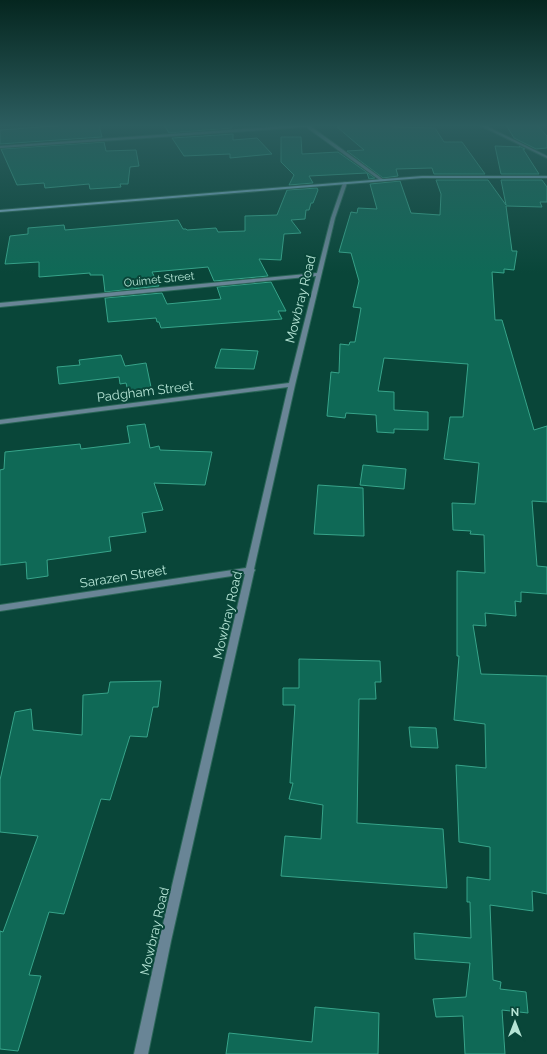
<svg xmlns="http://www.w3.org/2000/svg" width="547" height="1054" viewBox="0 0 547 1054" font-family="Raleway,sans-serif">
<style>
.building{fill:#0f6956;stroke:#37a48a}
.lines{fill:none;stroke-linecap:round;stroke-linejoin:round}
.street-casing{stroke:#2b6658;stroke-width:2}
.secondary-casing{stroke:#2b6658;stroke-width:2}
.street{fill:#698596;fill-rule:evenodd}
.secondary{fill:#81aec9;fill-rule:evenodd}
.labels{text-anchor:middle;stroke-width:4;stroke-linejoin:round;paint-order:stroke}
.far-street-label{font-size:11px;fill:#b5e4d5;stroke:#094639}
.street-label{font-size:13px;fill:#b5e4d5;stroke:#094639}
</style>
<rect width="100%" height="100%" fill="#094639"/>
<g class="building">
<path d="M67 125H99L102 137 0 144V130Z"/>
<path d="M164 125H232V128L169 133Z"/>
<path d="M338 125H391L393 127 435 128 444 142H462L485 174H434L432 168 396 169 398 176 383 178 347 151 364 150 337 127H339Z"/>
<path d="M506 125H537L547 136V148L536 149 514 138Z"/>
<path d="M233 134V140L257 138 272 154 230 158V154L184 156 172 138Z"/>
<path d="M281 137H301L302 154 338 152 375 178 369 179 367 173 309 176 313 183 289 185 294 175 281 162Z"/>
<path d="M104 142 106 151 136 150 139 166 130 167 128 184H120L121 187 90 189 89 184 45 188 44 183 17 185 1 149Z"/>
<path d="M495 146 520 147 519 146 525 149H523L539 174H501Z"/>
<path d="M436 180H488L506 205 501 180H542L547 187V202H540L542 207 506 206 512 251H517L514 270 504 269V273L492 272 495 320H502L534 430 547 426V502L532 501 537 566 547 567V594L521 592V602L515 601 516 616 485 613 486 626 473 625 481 674 547 676V894L532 891 533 911 490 905 493 980 501 982 500 989 526 992 528 1013 502 1010 505 1054H465L463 1016 436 1017 433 999 466 997 470 963 415 959 414 933 471 938 470 902H467V877L490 880V847L459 842 456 765 486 768 485 724 454 720 459 656H457V571L485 573 484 535 470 534 471 531 453 530 452 503 475 504 479 463 444 459 450 417H463L468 364 384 358 378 391 394 392V410L428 412V430L394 429V433L377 432 376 415 346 413 345 418 327 416 331 372 339 373 340 344 349 345 350 342H355L361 308 353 307 359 281 351 253 339 252 351 212 357 213 358 208 377 209 370 184 400 181 411 213 440 215 441 194Z"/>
<path d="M317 188 318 190 313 203H311L309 210H306L305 219 291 220 301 233 284 234 281 260 259 259 268 276 214 281 208 267 152 272 159 286 105 292 103 275H90V273L39 277V262L5 264 10 236 28 234V228L64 225 65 230 178 220 183 229H186L187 230 216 228 218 232 245 231V216L277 215 287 190Z"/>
<path d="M271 282 286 311H278L282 319 161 328 159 322H157L156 318 108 322 105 298 162 293 167 304 221 299 217 287Z"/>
<path d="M221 349 258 351 254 369 215 368Z"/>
<path d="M121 355 125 366 146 363 152 392 129 395 126 383 120 384 119 377 59 384 57 367 80 365 79 360Z"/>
<path d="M145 424 150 448 159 446 160 450 212 452 205 485 154 483 163 510 142 513 146 532 109 537 111 551 47 560 48 576 27 579 26 562 0 565V470L4 469 5 452 80 444 81 449 130 443 127 426Z"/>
<path d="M363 465 406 469 404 489 360 485Z"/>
<path d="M318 485 363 488 364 536 314 534Z"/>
<path d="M299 659 380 661 381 682H375L376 699H359L357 823 443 829 447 888 281 876 285 836 321 839 323 805 289 799 293 783H290L295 705H283V688H299Z"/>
<path d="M161 681 158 707H153L147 737 130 736 110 800 101 799 64 914 49 912 29 975 41 976 18 1051 0 1049V931L3 932 38 836 0 832V780L15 712 31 709 33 730 82 735 83 695 108 693 110 682Z"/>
<path d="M409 727 436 728 438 748 411 747Z"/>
<path d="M315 1007 379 1013 378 1054H226L229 1033 312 1042Z"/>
</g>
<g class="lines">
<defs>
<g id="street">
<path d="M299 125H309L384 180 381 181 306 127 0 148V146Z"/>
<path d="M479 125H484L547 156V158Z"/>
<path d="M345 182 347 183 335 218 295 385 254 569 255 570 254 572 171 941 148 1054H134L159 941 245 574 0 611V605L246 568 288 387 0 424V420L289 383 316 276 0 307V303L317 273 331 218 343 183Z"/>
</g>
<path id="secondary" d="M422 176H547V178H422L0 212V210Z"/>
</defs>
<use href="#street" class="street-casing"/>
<use href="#secondary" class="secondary-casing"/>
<use href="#street" class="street"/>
<use href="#secondary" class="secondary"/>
</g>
<linearGradient id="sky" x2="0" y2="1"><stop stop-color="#05261f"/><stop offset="0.46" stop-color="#2c5d5f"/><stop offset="1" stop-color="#2c5d5f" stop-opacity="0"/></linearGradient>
<rect width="547" height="273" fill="url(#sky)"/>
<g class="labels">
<g class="far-street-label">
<text transform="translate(159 279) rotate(-6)" y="4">Ouimet Street</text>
</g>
<g class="street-label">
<text transform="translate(300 299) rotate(-76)" y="5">Mowbray Road</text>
<text transform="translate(145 391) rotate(-7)" y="5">Padgham Street</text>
<text transform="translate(123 576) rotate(-9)" y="5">Sarazen Street</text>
<text transform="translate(227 615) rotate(-77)" y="5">Mowbray Road</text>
<text transform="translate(154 931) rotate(-77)" y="5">Mowbray Road</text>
</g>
</g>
<g transform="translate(515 1022)" stroke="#094639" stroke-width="3" paint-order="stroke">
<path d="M0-3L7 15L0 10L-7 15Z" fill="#b5e4d5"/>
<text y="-6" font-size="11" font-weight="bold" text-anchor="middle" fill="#b5e4d5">N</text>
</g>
</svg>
